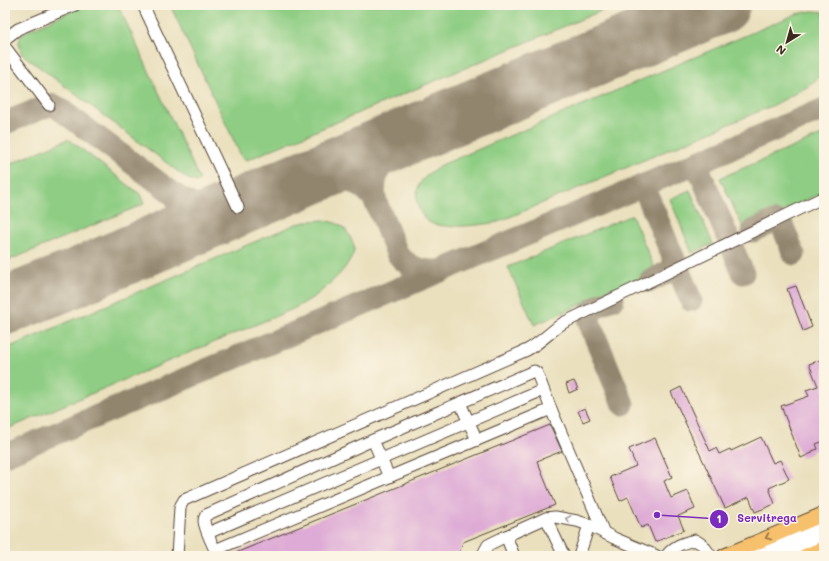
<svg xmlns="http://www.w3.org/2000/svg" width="829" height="561" viewBox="0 0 829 561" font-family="Mali,sans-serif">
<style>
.green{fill:#8ecd83;stroke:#647c50}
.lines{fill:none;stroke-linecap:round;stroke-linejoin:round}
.taxiway{stroke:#92856e;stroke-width:23}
.runway{stroke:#92856e;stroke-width:58}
.building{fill:#deabd6}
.minor-casing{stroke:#554536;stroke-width:13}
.major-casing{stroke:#554536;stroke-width:16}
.minor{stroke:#fff;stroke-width:11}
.major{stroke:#f7c06c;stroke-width:14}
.oneway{stroke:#a79f9a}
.oneway2{stroke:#906e41}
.leader{fill:none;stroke:#7b2cbf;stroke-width:1.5}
.callout-dot{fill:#7b2cbf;stroke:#fcf5e5;stroke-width:1.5}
.mark-label{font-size:12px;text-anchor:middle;font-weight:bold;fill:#fff}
.callout-label{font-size:11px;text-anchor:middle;font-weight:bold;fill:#7b2cbf;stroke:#fcf5e5;stroke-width:3;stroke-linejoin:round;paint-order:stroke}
</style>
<rect width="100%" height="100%" fill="#fcf5e5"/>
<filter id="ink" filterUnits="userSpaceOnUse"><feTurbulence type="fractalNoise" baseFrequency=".025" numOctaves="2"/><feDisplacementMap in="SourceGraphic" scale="8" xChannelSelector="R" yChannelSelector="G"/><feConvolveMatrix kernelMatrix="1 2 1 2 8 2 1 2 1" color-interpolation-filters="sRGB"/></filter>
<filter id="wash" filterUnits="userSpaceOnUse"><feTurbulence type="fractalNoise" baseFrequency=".012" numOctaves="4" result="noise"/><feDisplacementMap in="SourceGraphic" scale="16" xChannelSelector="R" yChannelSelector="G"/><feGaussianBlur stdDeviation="0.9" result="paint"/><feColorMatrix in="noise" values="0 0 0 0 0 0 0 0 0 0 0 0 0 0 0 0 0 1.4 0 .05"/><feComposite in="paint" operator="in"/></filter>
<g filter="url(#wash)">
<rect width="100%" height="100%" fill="#eae0be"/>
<g class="green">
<path d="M85 5H118L200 180 196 182 188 179 22 54C16 42 19 36 29 30Z"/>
<path d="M170 5H615L247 160 242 158Z"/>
<path d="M812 11 824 12V73L807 87 774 105 498 222C483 225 447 229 433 224 419 219 413 198 419 185 424 176 432 171 439 166L796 14Z"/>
<path d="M824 134V192L744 230 720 178Z"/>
<path d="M66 140H70L136 191 140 194 144 204 5 262V166Z"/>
<path d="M690 190 713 244 692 253 670 199Z"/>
<path d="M632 215 656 272 534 325 508 267Z"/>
<path d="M324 220C335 222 344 225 349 235 351 239 355 245 354 250 353 264 326 288 315 296 308 301 300 305 293 309L5 430V349L296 224 311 221Z"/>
</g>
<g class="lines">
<g class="taxiway">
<path d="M5 123 49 105H53L57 107 171 192C173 194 175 197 177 199 185 215 175 231 162 240"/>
<path d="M696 163 743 273"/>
<path d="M297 182C323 177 353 173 372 196 377 203 379 211 383 218 387 230 392 241 397 253 407 267 421 272 438 271"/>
<path d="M643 185 691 300"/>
<path d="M171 192C193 207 211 216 238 207"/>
<path d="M376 203C368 171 389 151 413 134"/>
<path d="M753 231 772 222C777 221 779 222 782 225L794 254"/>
<path d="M650 281 670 271C674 267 675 265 674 259"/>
<path d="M613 299C602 304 588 307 589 322L623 404"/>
<path d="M5 455 824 109"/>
</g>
<path class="runway" d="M5 306 68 281 297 182 721 5"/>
</g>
<g id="blocks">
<g class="building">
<path d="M796 286 812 327 803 331 787 289Z"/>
<path d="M824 359V441L816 444 818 449 812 451V453L801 458 781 406 809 396 806 390 818 386 809 364Z"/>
<path d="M574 381 578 389 569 393 566 384Z"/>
<path d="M681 387 710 451 716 448 719 454 730 449 731 451 761 437 773 463 780 460 789 479 769 488 775 504 755 512 749 497 725 508 671 392Z"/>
<path d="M585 408 590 419 583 422 578 411Z"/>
<path d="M550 425 562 451 537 461 555 505 463 542 458 556H228Z"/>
<path d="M655 438 672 477 664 481 671 498 688 491 695 509 678 516 684 530 655 542 648 525 641 528 628 497 620 501 610 477 636 466 629 449Z"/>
</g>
</g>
</g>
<g filter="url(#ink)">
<use href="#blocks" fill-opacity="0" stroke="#554536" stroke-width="1"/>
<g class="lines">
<defs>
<g id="minor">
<path d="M143 5 238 207"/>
<path d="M5 39 18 29 75 5"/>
<path d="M5 47 49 105"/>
<path d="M460 403 477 440"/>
<path d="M551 409 604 533"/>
<path d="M373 440 389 477"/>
<path d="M546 518 564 556"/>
<path d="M208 533 543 390"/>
<path d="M506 536 514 556"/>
<path d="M215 550 551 409 537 373 534 371 373 440 206 515C205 517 204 518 204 521 205 529 214 548 218 556"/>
<path d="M177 556 180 508 181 505 184 500 527 350C540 343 550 332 563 323L824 197"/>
<path d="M482 556 488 545 506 536 546 518 555 517 577 521 589 525 614 538 657 556"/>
<path d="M579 556 589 525"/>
<path d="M666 556C674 546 682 543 695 540L703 545 711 556"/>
<path d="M752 556 824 525"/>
<path d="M778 556 824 536"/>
</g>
<g id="major">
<path d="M724 556 824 514"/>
<path d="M805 556 824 548"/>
</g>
</defs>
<use href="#minor" class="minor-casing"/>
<use href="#major" class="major-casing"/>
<use href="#minor" class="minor"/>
<use href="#major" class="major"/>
</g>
<defs><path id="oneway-chevron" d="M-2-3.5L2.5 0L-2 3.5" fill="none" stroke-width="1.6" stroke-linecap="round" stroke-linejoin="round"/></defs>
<use class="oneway" href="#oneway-chevron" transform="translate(568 519) rotate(-169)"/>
<use class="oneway2" href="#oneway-chevron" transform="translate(768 537) rotate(157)"/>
</g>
<path class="leader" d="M657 515L719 519"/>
<g class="callout-dot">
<circle cx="657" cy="515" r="4"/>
<circle cx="719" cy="519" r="10"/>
</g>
<g class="mark-label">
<text x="719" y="523">1</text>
</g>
<g class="callout-label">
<text x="767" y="522">Servitrega</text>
</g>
<rect width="829" height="561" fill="none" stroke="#fcf5e5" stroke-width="20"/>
<g transform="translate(787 42) rotate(217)" stroke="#fcf5e5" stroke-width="3" paint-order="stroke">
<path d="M0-3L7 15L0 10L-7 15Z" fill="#3b2a1e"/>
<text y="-6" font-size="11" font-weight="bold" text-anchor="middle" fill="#3b2a1e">N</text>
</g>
</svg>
